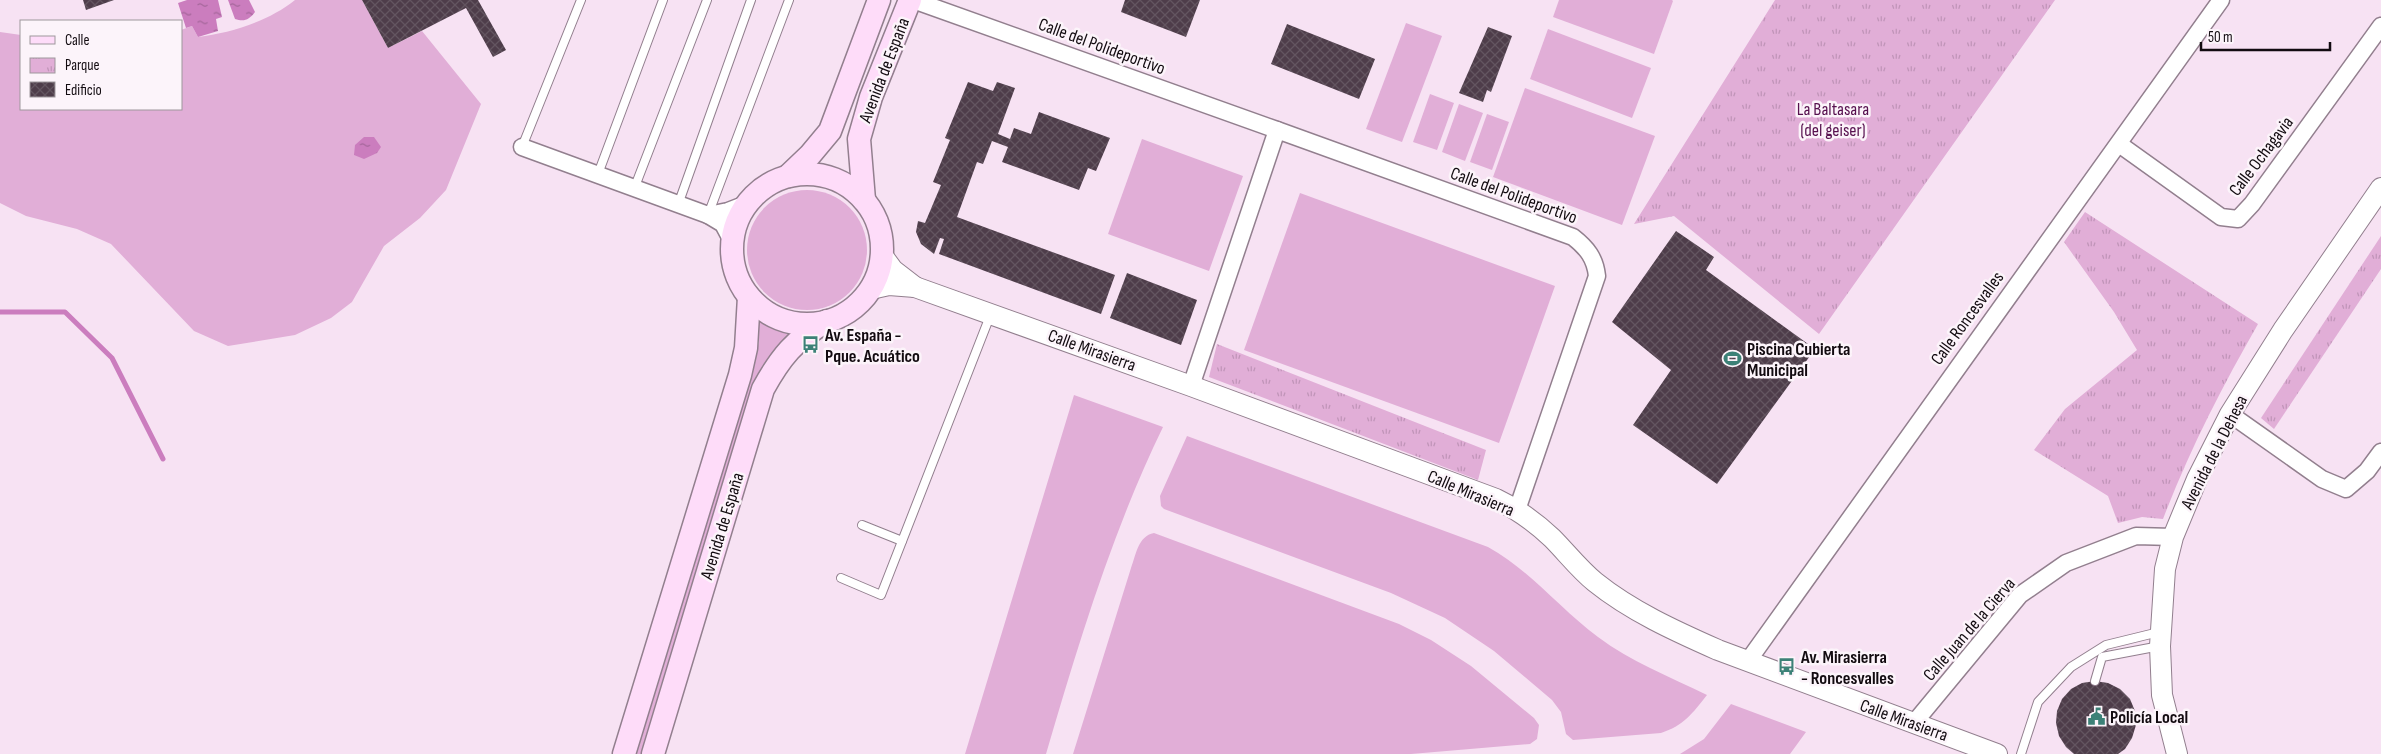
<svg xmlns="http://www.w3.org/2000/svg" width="2381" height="754" viewBox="0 0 2381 754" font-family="'Sofia Sans Condensed',sans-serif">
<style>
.green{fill:#e1aed7}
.park{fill:url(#park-tufts)}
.water{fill:url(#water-ripples)}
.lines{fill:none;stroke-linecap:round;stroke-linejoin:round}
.stream{stroke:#cb7dbe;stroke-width:5}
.building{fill:url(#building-cross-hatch)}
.service-casing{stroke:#927f8e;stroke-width:10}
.minor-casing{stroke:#927f8e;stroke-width:19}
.tertiary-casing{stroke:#927f8e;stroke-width:22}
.secondary-casing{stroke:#927f8e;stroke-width:25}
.service{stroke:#fff;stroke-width:8}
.minor{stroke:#fff;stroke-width:16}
.tertiary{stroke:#fff;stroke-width:20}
.secondary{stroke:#fedcf9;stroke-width:22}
.labels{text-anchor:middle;stroke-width:5;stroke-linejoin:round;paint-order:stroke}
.street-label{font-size:18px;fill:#120b10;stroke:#fcf4fa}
.park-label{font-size:18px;fill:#57114f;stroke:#fcf4fa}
.poi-label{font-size:18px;font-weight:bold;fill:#120b10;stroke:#fcf4fa;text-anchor:start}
</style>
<defs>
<pattern id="park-tufts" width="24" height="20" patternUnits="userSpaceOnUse" patternTransform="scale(1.25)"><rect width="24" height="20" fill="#e1aed7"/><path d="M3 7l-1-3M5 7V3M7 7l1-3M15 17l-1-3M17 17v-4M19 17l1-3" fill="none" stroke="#c094b8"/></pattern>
<pattern id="water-ripples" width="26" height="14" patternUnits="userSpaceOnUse" patternTransform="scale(1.25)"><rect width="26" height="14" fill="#cb7dbe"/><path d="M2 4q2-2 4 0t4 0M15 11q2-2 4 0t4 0" fill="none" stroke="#a36599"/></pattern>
<pattern id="building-cross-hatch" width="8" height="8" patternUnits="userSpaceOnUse" patternTransform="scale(1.25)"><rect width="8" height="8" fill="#4e3d4a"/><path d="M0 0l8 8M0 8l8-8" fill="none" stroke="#635560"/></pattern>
</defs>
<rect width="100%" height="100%" fill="#f7e2f3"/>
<g class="green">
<path d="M295 0H362L388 48 422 31 481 104 446 190 420 218 384 246 352 302 331 318 295 335 228 346 194 331 111 244 77 229 26 216 0 203V32L21 35V109H181V30L192 26 198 37C231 33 269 21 295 0Z"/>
<path d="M1559 0H1672L1673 1 1654 54 1553 17Z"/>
<path d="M1406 23 1442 36 1402 142 1366 129Z"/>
<path d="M1548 29 1651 68 1632 118 1530 79Z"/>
<path d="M1525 88 1655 136 1622 225 1493 177Z"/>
<path d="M1430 94 1454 103 1437 150 1413 142Z"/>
<path d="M1459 104 1483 113 1465 161 1442 152Z"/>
<path d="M1487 114 1509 122 1492 170 1470 162Z"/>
<path d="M1142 139 1243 176 1209 271 1108 234Z"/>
<circle cx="807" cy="250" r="60"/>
<path d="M1300 193 1555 286 1499 443 1244 350Z"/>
<path d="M758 316 774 326 790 331 776 349 755 383 641 754H631L749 381 759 342Z"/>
<path d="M1074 395 1163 427C1112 532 1079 642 1046 754H965Z"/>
<path d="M1187 436 1488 547C1530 570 1560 609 1598 637 1630 661 1670 677 1707 695 1693 713 1683 726 1661 733L1573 740 1566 734 1561 712 1552 700 1494 651 1445 618 1391 593 1164 509 1161 506 1160 496Z"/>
<path d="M1154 533 1399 624 1431 640 1471 666 1534 718 1539 725 1537 739 1530 744 1411 754H1073L1131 568C1136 555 1138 536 1154 533Z"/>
<path d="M1731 704 1806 732 1790 754H1680L1704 739Z"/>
</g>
<g class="park">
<path d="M1775 0H2055L1819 334 1674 216 1634 224Z"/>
<path d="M2085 212 2258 324C2222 387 2189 451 2163 519L2142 517 2118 523 2108 496 2034 450 2065 409 2137 350 2114 312 2064 242Z"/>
<path d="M2381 236V269L2274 429 2261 418Z"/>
<path d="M1217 344 1486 450 1478 480 1209 377Z"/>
</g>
<g class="water">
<path d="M187 0H218L222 17 216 19 218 31 198 37 192 26 186 28 178 3Z"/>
<path d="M228 0H249L255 12C249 20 244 22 235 19Z"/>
<path d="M364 137H374L381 147 377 153 364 159 354 155 355 145Z"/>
</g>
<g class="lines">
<path class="stream" d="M0 312H65L112 358 163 459"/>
</g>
<g class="building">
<path d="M83 0H114L86 10Z"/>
<path d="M362 0H478L506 50 493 57 466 8 388 48Z"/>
<path d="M1125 0H1200L1186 37 1121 12Z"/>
<path d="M1287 24 1375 59 1359 99 1271 64Z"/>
<path d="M1488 27 1512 36 1491 92 1487 90 1483 102 1459 93Z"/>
<path d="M968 82 993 91 997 82 1015 88 998 134 1010 139 1014 128 1031 134 1039 112 1110 138 1096 171 1088 168 1079 190 1002 162 1008 147 992 141 983 164 977 162 957 217 1115 275 1101 314 939 254 944 239 940 238 934 254 921 244 916 232 918 221 925 223 941 185 933 182 950 140 945 138Z"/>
<path d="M1676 231 1714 257 1706 270 1815 349 1717 484 1633 425 1671 370 1612 322Z"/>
<path d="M1127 273 1197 300 1181 345 1110 318Z"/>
<path d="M2095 681 2108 683 2120 689 2130 699 2135 711 2136 725 2132 738 2125 749 2118 754H2074L2066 747 2059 736 2056 723 2057 711 2062 699 2071 689 2082 683Z"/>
</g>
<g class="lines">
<defs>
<g id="service">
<path d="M522 147 581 0"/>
<path d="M598 174 663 0"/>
<path d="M634 189 707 0"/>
<path d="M679 202 751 0"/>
<path d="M708 215 789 0"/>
<path d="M862 525 902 541"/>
<path d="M841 578 881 595 990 316"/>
<path d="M2095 681 2102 657 2160 646"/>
<path d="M2021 754 2038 702 2071 667 2106 645 2159 632"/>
</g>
<g id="minor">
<path d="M913 0 1277 130"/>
<path d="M2119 144 2221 217 2238 219 2252 204 2381 26"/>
<path d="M522 147 708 215 723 224 732 241"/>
<path d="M708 215 728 211 746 204"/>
<path d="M1191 386 1277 130 1573 237C1587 248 1595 258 1597 276L1517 510"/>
<path d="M2230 414 2322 479 2346 489 2367 471 2381 452"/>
<path d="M1748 661 2221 0"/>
<path d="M1914 723 2020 595 2066 563 2136 536 2173 537"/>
</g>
<g id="tertiary">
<path d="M882 255 893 270 915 287"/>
<path d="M871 289 889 285 915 287 1191 386 1496 499C1517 509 1535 522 1552 538 1566 552 1579 569 1595 582 1631 611 1675 631 1718 650L1997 754"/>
<path d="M2177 754 2162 695 2160 646 2165 569 2173 537 2197 479 2230 414 2283 330 2381 188"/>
</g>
<g id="secondary">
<circle cx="807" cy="249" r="75"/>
<path d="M788 176 810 155 830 131 879 0"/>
<path d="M864 200 859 139 871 97 910 0"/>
<path d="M624 754 740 375 746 348 749 297"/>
<path d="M653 754 763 389C780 358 795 339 827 321"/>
</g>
</defs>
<use href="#service" class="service-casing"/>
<use href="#minor" class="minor-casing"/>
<use href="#tertiary" class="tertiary-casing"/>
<use href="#secondary" class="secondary-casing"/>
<use href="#service" class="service"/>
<use href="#minor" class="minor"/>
<use href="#tertiary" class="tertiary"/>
<use href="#secondary" class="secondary"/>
</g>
<defs>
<symbol id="bus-bare" viewBox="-9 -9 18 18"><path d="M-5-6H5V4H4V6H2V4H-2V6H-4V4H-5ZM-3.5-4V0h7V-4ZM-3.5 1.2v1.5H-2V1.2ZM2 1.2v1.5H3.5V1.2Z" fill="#3c8177" stroke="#fcf4fa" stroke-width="2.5" paint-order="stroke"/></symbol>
<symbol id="stadium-bare" viewBox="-9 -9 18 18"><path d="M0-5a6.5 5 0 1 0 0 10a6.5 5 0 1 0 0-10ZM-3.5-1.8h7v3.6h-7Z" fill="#3c8177" stroke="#fcf4fa" stroke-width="2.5" paint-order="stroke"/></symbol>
<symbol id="civic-bare" viewBox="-9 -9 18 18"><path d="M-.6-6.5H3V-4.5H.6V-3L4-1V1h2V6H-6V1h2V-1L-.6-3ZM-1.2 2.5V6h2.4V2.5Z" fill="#3c8177" stroke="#fcf4fa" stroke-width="2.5" paint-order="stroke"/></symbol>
</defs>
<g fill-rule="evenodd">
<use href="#bus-bare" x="798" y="332" width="25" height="25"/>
<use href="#stadium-bare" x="1720" y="346" width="25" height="25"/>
<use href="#bus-bare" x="1774" y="654" width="25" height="25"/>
<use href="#civic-bare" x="2084" y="704" width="25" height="25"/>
</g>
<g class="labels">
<g class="street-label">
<text transform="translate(1102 46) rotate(20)" y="6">Calle del Polideportivo</text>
<text transform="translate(884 70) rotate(-69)" y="6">Avenida de España</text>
<text transform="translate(2261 156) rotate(-53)" y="6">Calle Ochagavia</text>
<text transform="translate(1514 195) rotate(20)" y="6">Calle del Polideportivo</text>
<text transform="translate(1967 318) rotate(-54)" y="6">Calle Roncesvalles</text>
<text transform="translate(1092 350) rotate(20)" y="6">Calle Mirasierra</text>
<text transform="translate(2214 452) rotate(-63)" y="6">Avenida de la Dehesa</text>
<text transform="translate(1471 493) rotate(23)" y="6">Calle Mirasierra</text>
<text transform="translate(722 526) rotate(-73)" y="6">Avenida de España</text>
<text transform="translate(1969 629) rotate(-49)" y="6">Calle Juan de la Cierva</text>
<text transform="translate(1904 720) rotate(20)" y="6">Calle Mirasierra</text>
</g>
<g class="park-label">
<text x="1833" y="115">La Baltasara<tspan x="1833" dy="21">(del geiser)</tspan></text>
</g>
<g class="poi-label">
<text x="825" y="341">Av. España -<tspan x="825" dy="21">Pque. Acuático</tspan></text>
<text x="1747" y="355">Piscina Cubierta<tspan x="1747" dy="21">Municipal</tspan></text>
<text x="1801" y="663">Av. Mirasierra<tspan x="1801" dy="21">- Roncesvalles</tspan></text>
<text x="2110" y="723">Policía Local</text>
</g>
</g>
<rect x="20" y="20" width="162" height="90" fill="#fcf4fa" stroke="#9e979c"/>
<rect x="30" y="36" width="25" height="8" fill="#fedcf9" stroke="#9e979c"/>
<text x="65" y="45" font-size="15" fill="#120b10">Calle</text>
<rect x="30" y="58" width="25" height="15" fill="url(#park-tufts)" stroke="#9e979c"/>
<text x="65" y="70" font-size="15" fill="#120b10">Parque</text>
<rect x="30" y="82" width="25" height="15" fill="url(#building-cross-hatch)" stroke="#9e979c"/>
<text x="65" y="95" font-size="15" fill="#120b10">Edificio</text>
<path d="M2201 42v8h129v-8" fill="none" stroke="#120b10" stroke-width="2.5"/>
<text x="2208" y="42" font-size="15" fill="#120b10" stroke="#fcf4fa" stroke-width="4" paint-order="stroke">50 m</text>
</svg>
